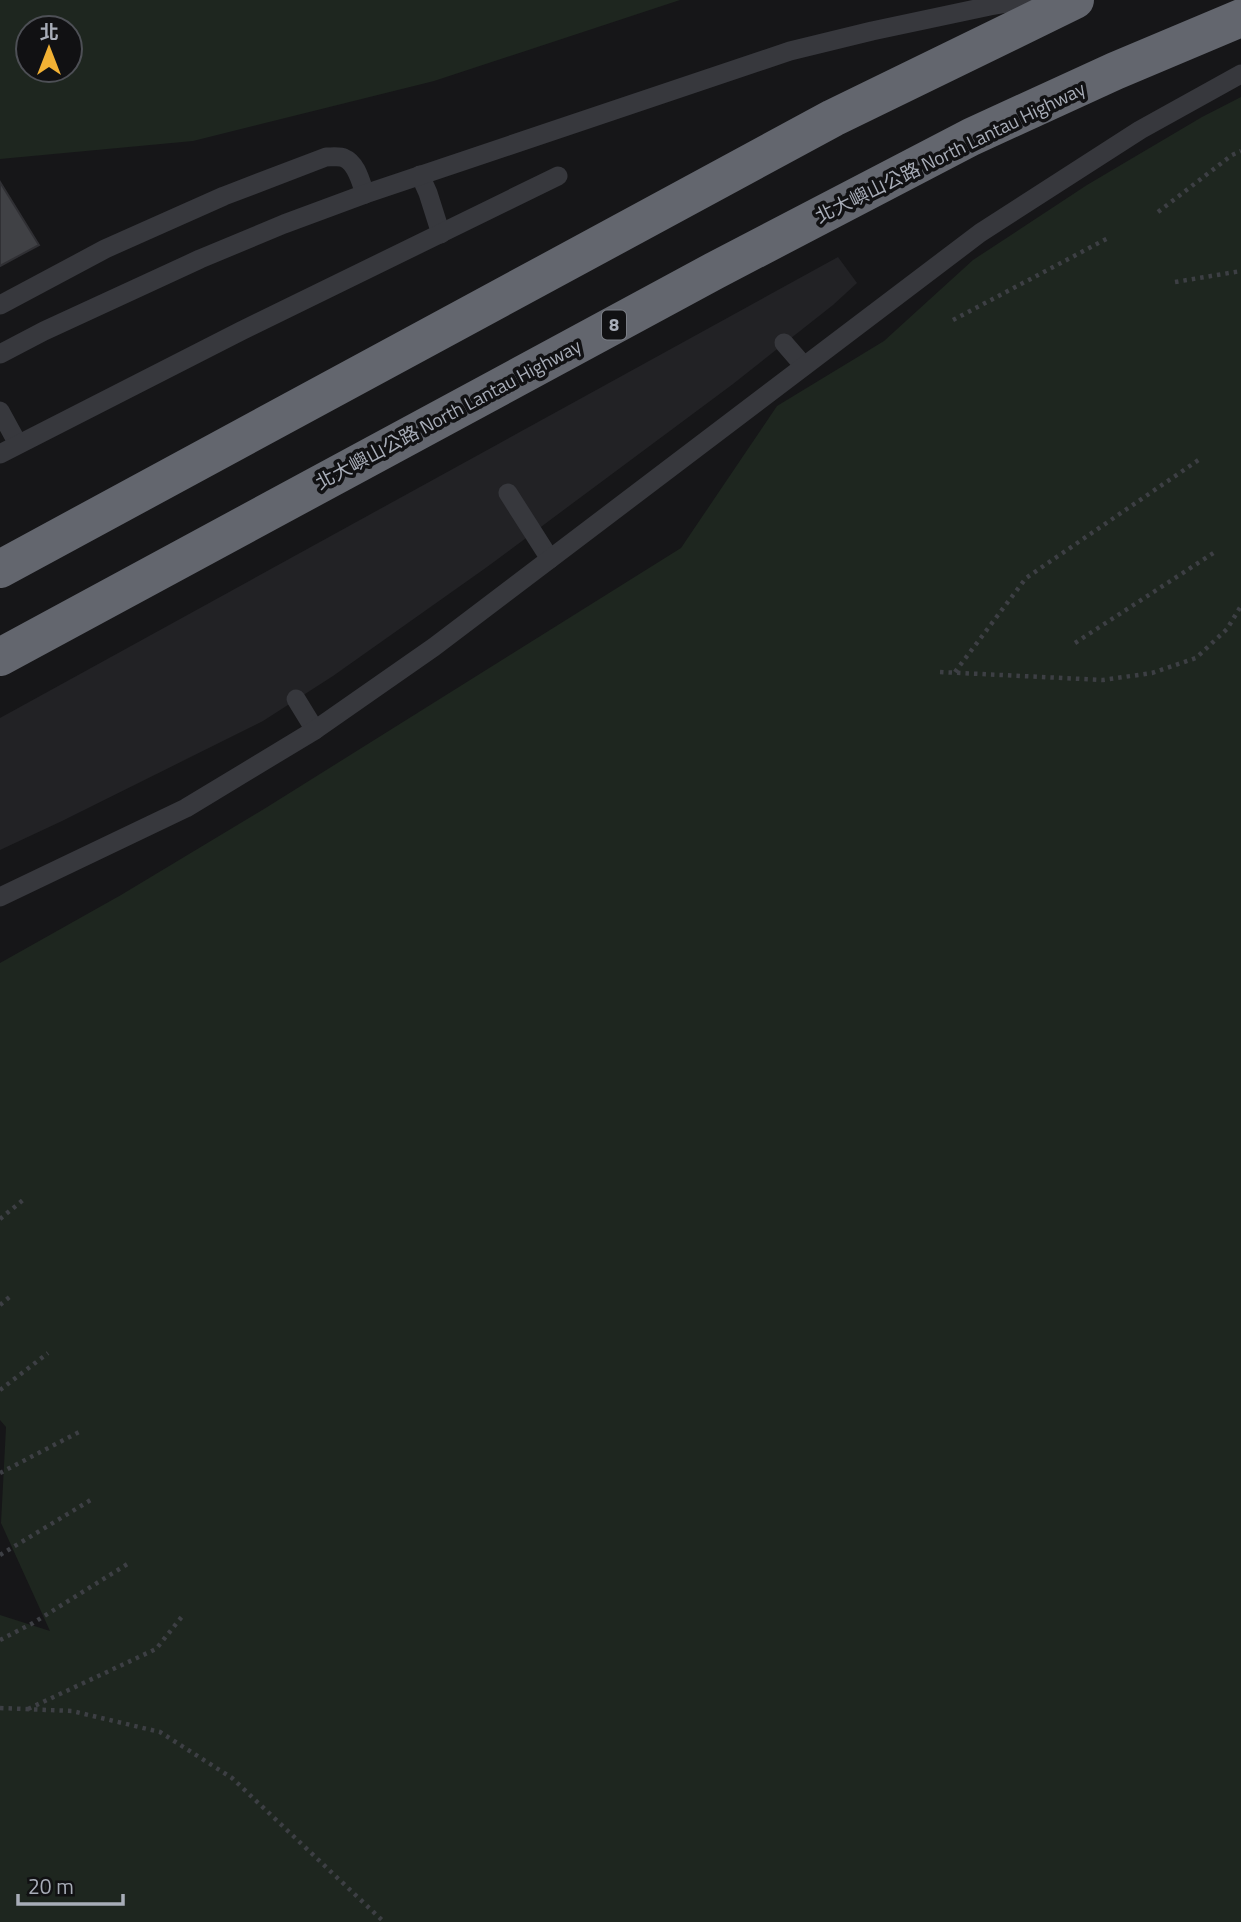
<svg xmlns="http://www.w3.org/2000/svg" width="1241" height="1922" viewBox="0 0 1241 1922" font-family="'Titillium Web','Noto Sans TC',sans-serif">
<style>
.built{fill:#222225}
.green{fill:#1e261f;fill-rule:evenodd}
.building{fill:#404145;stroke:#303034;stroke-width:2}
.lines{fill:none;stroke-linecap:round;stroke-linejoin:round}
.path{stroke:#3d3f44;stroke-width:4.5;stroke-dasharray:3.5 5;stroke-linecap:butt}
.lane{stroke:#37383d;stroke-width:19}
.highway{stroke:#63666e;stroke-width:38}
.labels{text-anchor:middle;stroke-width:7;stroke-linejoin:round;paint-order:stroke}
.shield{fill:#111113;stroke:#7b7e86;stroke-width:2}
.shield-label{font-size:18px;font-weight:bold;fill:#a8adb8}
.street-label{font-size:19px;fill:#a8adb8;stroke:#111113}
</style>
<rect width="100%" height="100%" fill="#161618"/>
<path class="built" d="M838 257 857 283 833 305 733 384 487 567 333 676 263 721 62 821 0 850V718Z"/>
<g class="green">
<path d="M0 0H680L434 81 193 141 0 159ZM28 28H70V70H28Z"/>
<path d="M1241 97V1922H0V1615L50 1631 1 1523 6 1427 0 1420V963L121 895 264 809 681 548 777 406 884 341 973 260 1087 185 1202 117Z"/>
</g>
<path class="building" d="M0 182 39 245 0 266Z"/>
<g class="lines">
<g class="path">
<path d="M1158 212 1232 155 1241 151"/>
<path d="M1175 282 1241 271"/>
<path d="M953 320 1110 237"/>
<path d="M1075 643 1215 552"/>
<path d="M940 672 1103 680 1152 673 1196 658 1227 629 1241 606"/>
<path d="M955 672 1026 578 1200 459"/>
<path d="M0 1219 23 1200"/>
<path d="M0 1305 12 1295"/>
<path d="M0 1390 48 1353"/>
<path d="M0 1473 81 1431"/>
<path d="M0 1555 94 1498"/>
<path d="M0 1640 33 1623 129 1563"/>
<path d="M0 1708 72 1711 160 1732 232 1778 384 1922"/>
<path d="M28 1709 156 1649 184 1614"/>
</g>
<g class="lane">
<path d="M420 175 428 193 441 234"/>
<path d="M0 305 105 249 224 196 326 157C332 157 340 156 344 158 357 163 361 183 365 194"/>
<path d="M784 343 804 366"/>
<path d="M0 354 44 331 200 259 284 224 365 194 790 51 872 31 990 6 1024 0"/>
<path d="M0 411 18 444"/>
<path d="M0 454 241 331 558 176"/>
<path d="M508 493 550 559"/>
<path d="M296 699 315 730"/>
<path d="M0 897 186 808 315 730 434 647 980 233 1140 130 1241 74"/>
</g>
<g class="highway">
<path d="M0 569 833 118 1075 0"/>
<path d="M0 657 714 271 971 137 1115 71 1241 18"/>
</g>
</g>
<g class="labels">
<rect class="shield" x="602" y="310.5" width="24" height="29" rx="5"/>
<g class="shield-label">
<text x="614" y="331">8</text>
</g>
<g class="street-label">
<text transform="translate(950 152) rotate(-26)" y="7">北大嶼山公路 North Lantau Highway</text>
<text transform="translate(448 414) rotate(-28)" y="7">北大嶼山公路 North Lantau Highway</text>
</g>
</g>
<g transform="translate(49 49)"><circle r="33" fill="#111113" stroke="#4d4f55" stroke-width="2"/>
<path d="M0-5L12 26L0 18L-12 26Z" fill="#f2b134"/>
<text y="-10" font-size="19" font-weight="bold" text-anchor="middle" fill="#a8adb8">北</text>
</g>
<path d="M18 1894v10h105v-10" fill="none" stroke="#a8adb8" stroke-width="3.5"/>
<text x="28" y="1894" font-size="21" fill="#a8adb8" stroke="#111113" stroke-width="5" paint-order="stroke">20 m</text>
</svg>
